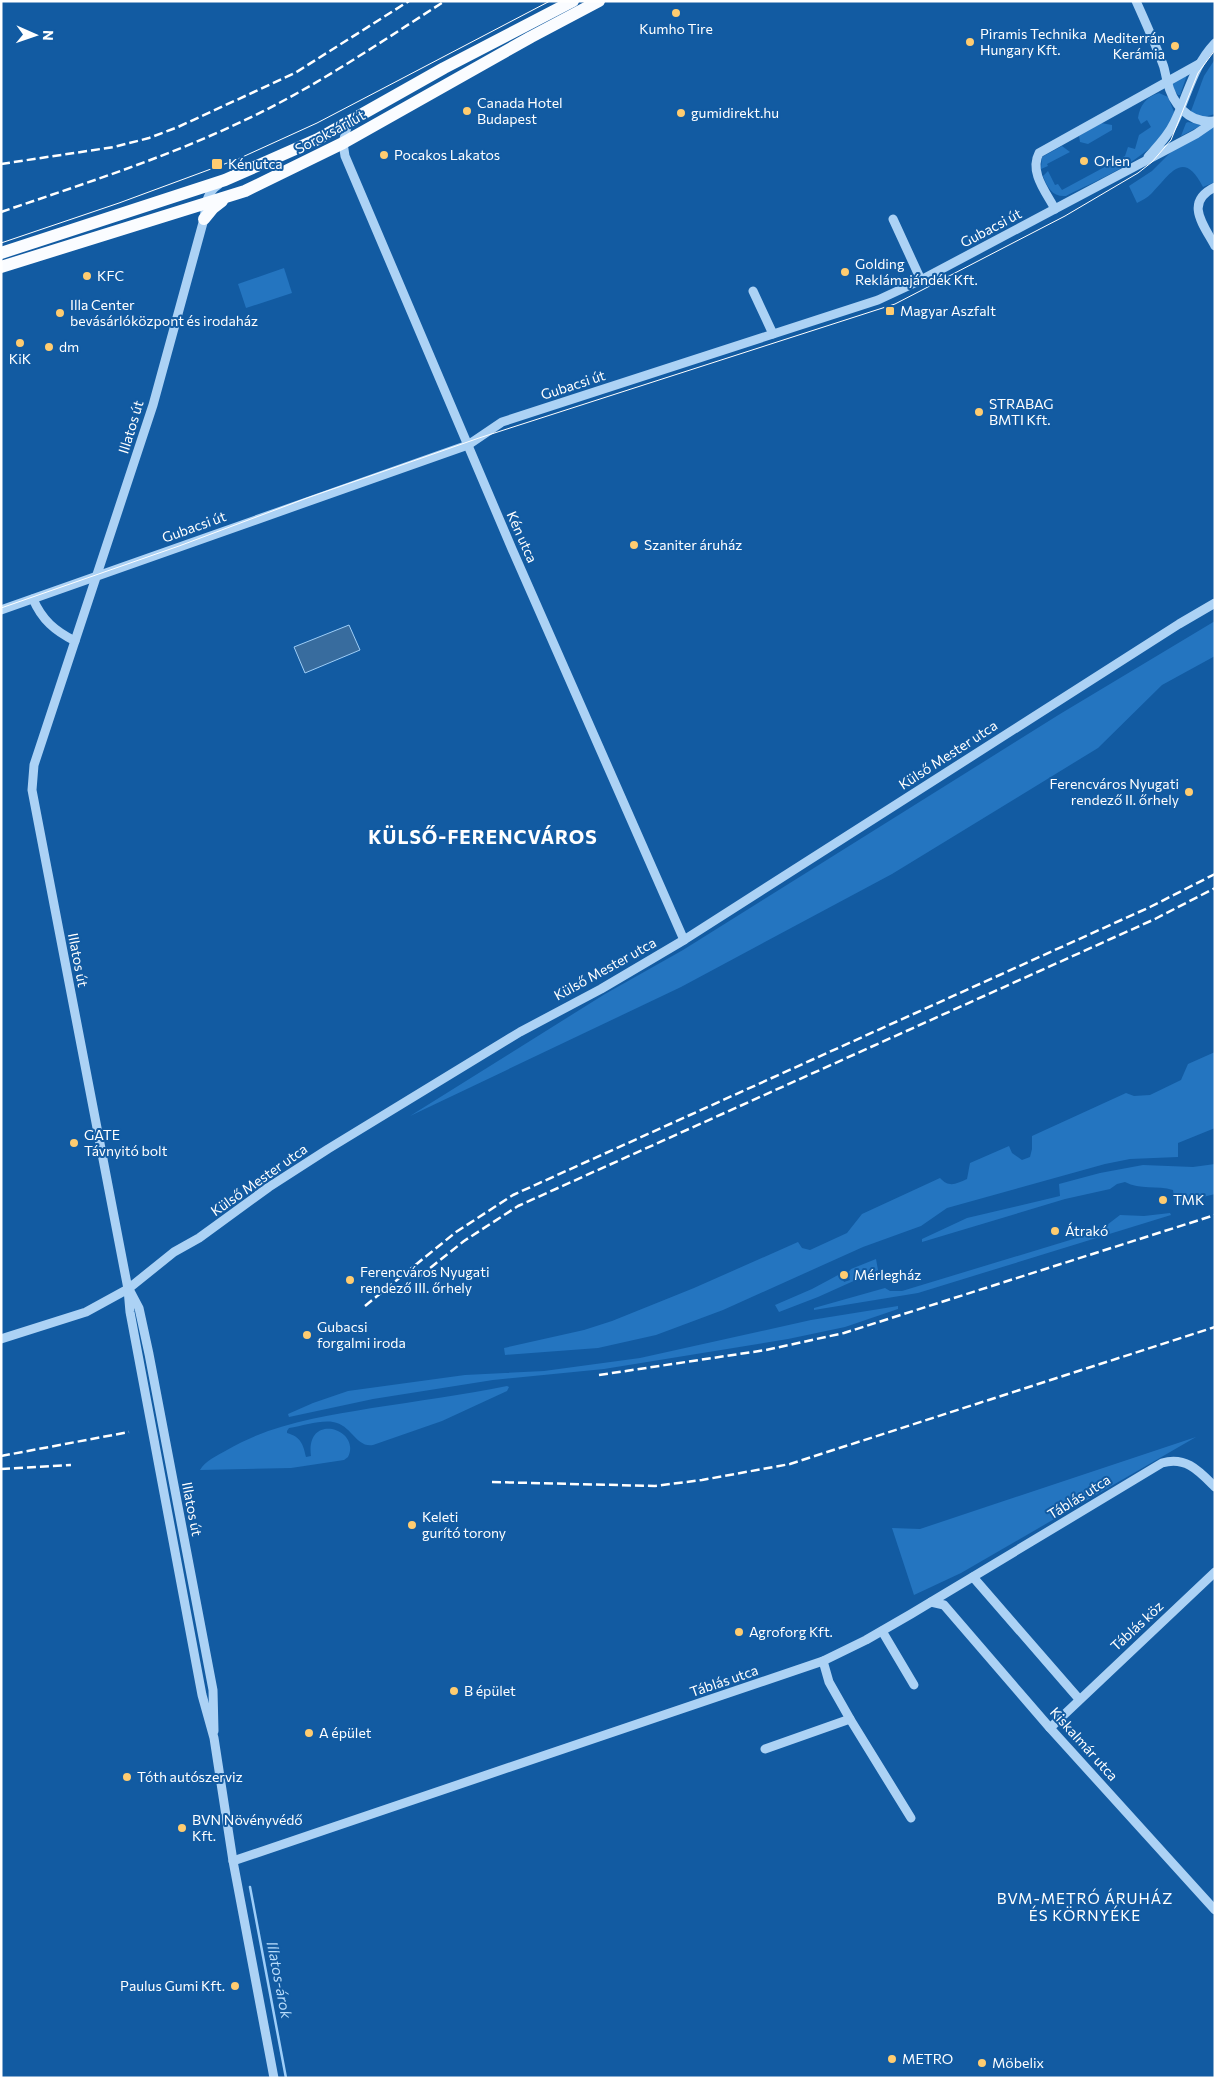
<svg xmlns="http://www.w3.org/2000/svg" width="1216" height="2079" viewBox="0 0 1216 2079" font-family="Commissioner,sans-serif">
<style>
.green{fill:#2475c0}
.water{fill:#386c9e;stroke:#9ecef8}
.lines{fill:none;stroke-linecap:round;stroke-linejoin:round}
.stream{stroke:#9ecef8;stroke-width:2.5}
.minor{stroke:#acd2f5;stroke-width:9}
.major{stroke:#fafcff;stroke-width:12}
.tram{stroke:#fff;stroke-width:1}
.rail{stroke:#fff;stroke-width:2.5;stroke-dasharray:9 4;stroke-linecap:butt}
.poi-dot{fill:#ffcc70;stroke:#125ba2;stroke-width:2}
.labels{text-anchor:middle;stroke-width:4;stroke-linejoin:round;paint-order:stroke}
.poi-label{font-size:14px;fill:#fff;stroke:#125ba2;text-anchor:start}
.street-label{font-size:14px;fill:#fff;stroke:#125ba2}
.neighbourhood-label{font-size:15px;letter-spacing:1px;fill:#fff;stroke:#125ba2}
.water-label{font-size:15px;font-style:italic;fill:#b8dcfb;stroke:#125ba2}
.district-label{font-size:19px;font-weight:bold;letter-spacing:1px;fill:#fff;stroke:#125ba2}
</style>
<rect width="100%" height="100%" fill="#125ba2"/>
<g class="green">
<path d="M1215 59V114L1204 117 1192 113 1191 111 1204 76Z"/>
<path d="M1187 75 1180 95H1178L1173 88 1172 82Z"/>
<path d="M1159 93 1168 97 1174 112C1164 154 1101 178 1066 196 1052 197 1048 188 1043 176L1048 171 1055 185 1058 184 1062 190 1125 156 1128 147 1135 149 1139 135 1151 127 1147 120 1141 124 1138 118C1140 105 1146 97 1159 93Z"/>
<path d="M1188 122 1202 125 1181 136 1186 123Z"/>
<path d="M1101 123 1112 125V130L1088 144 1080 142 1079 136Z"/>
<path d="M1215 125V182L1203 187C1183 148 1170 175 1151 194 1147 198 1142 200 1137 203L1129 186 1152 171 1174 149Z"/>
<path d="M1062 146 1070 152 1047 164 1048 166 1041 169 1042 157Z"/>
<path d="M284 268 292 293 246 308 238 284Z"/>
<path d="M1215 621V656L1162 685 1098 748 892 874 681 987 410 1116 605 994 683 950 1060 714Z"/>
<path d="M1215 1052V1128L1178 1143V1157L1130 1159 1105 1164 947 1208 921 1226 863 1247 723 1310 656 1335 598 1348 505 1355 504 1348 584 1330 612 1321 694 1288 798 1242 802 1248 810 1250 847 1233 862 1214 940 1178C949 1188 956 1184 967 1179L970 1163 1009 1146 1012 1153 1022 1160 1030 1157 1032 1149V1136L1126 1093 1134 1096 1150 1095 1181 1080 1188 1064Z"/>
<path d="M1215 1164V1194L1175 1204 1173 1190C1157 1185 1140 1190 1125 1182L1117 1184 1110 1189 1065 1199 922 1242V1239L967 1218 1060 1196 1059 1184 1100 1173 1143 1165 1193 1167Z"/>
<path d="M1170 1213 1171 1215 918 1293 814 1310V1308L885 1288 890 1291H902L1093 1233 1103 1228 1120 1215 1144 1216Z"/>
<path d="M876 1259 878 1270 818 1297 779 1312 775 1305 812 1289 840 1274 844 1282 850 1280 848 1273 851 1269Z"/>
<path d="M898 1306V1309L845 1327 788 1339 604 1369 493 1380 373 1399 289 1417 288 1414 313 1403 348 1391 465 1375 544 1371 640 1358 811 1320Z"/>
<path d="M507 1386 509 1387 507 1391 442 1421 373 1445C356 1448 352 1425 333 1422 320 1420 303 1426 289 1428L287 1431V1433C301 1437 303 1444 306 1457L311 1456C305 1411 362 1429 348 1457L344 1460 291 1468 200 1470C205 1461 218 1455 227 1450 274 1423 320 1417 372 1408 417 1401 463 1395 507 1386Z"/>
<path d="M1196 1437 961 1573 914 1595 892 1528 920 1529Z"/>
</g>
<path class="water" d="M349 625 360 650 305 673 294 647Z"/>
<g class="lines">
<path class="stream" d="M250 1887 286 2078"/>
<g class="minor">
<path d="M1136 1C1145 21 1154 41 1162 62 1165 68 1165 74 1167 80 1172 104 1189 124 1214 121"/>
<path d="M348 123 343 143 345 156 512 549 684 940"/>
<path d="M1148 157C1158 146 1168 136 1174 123 1188 95 1193 66 1215 43"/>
<path d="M218 185C206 193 206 205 204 219L153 405 34 765 32 790 128 1289 130 1312 202 1695 214 1738 233 1861 274 2078"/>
<path d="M1215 187C1184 202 1203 224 1215 246"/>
<path d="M1055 209C1046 192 1029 172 1039 153L1199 64"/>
<path d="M893 219 921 280"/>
<path d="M753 291 773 334"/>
<path d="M33 599C42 620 55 631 75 641"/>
<path d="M1 610 468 445 502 422 878 300 921 280 1196 134 1215 121"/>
<path d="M130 1291 139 1308 149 1354 213 1690 214 1731"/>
<path d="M1 1339 86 1312 128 1289 174 1252 199 1238 269 1187 328 1149 520 1032 601 989 684 940 1179 624 1215 603"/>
<path d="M973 1577 1079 1699"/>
<path d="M931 1602 944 1605 1050 1728 1215 1910"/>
<path d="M882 1631 914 1685"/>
<path d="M823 1661 829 1682 850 1719 911 1818"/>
<path d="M1050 1728 1215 1572"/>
<path d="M765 1749 850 1719"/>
<path d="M233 1861 823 1661 866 1640 911 1614 1162 1463C1186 1456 1199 1471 1215 1487"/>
</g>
<g class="major">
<path d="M204 219 213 208 222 201"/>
<path d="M1 253 225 180 318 139 444 68 573 1"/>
<path d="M1 267 245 191 343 143 531 37 599 1"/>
</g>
<g class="tram">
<path d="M1 243 119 203 238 159 317 123 550 1"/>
<path d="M1 608 179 546 307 498 479 438 895 304 1065 216 1138 173 1152 162 1171 140 1198 73 1215 50"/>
</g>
<g class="rail">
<path d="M1 164 114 147 149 138 178 127 295 73 409 1"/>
<path d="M1 212C83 184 165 158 243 121 314 88 379 43 445 1"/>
<path d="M420 1276 464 1241 518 1206 1155 919 1215 888"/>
<path d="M365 1306 456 1232 513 1195 1150 907 1215 874"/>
<path d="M599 1375 766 1350 844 1333 1215 1215"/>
<path d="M1 1456 129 1432"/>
<path d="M1 1469 71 1465"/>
<path d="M492 1482 655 1486 702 1480 790 1464 1215 1327"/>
</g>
</g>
<g class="poi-dot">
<circle cx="676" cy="13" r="5"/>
<circle cx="970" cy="42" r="5"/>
<circle cx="1175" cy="46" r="5"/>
<circle cx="467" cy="111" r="5"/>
<circle cx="681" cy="113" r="5"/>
<circle cx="384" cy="155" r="5"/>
<circle cx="1084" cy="161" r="5"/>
<rect x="211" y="158" width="12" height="12" rx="2.5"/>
<circle cx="845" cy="272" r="5"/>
<circle cx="87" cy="276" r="5"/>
<rect x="885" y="306" width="10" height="10" rx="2.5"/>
<circle cx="60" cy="313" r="5"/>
<circle cx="20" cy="343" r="5"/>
<circle cx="49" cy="347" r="5"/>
<circle cx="979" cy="412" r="5"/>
<circle cx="634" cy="545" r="5"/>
<circle cx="1189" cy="792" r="5"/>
<circle cx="74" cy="1143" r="5"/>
<circle cx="1163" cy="1200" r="5"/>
<circle cx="1055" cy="1231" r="5"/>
<circle cx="844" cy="1275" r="5"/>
<circle cx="350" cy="1280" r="5"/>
<circle cx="307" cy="1335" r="5"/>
<circle cx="412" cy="1525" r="5"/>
<circle cx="739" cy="1632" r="5"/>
<circle cx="454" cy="1691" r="5"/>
<circle cx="309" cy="1733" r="5"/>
<circle cx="127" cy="1777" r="5"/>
<circle cx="182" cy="1828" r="5"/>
<circle cx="235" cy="1986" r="5"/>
<circle cx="892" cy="2059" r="5"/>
<circle cx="982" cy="2063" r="5"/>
</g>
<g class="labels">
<g class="poi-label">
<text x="676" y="34" text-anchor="middle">Kumho Tire</text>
<text x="980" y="39">Piramis Technika<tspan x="980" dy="16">Hungary Kft.</tspan></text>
<text x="1165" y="43" text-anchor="end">Mediterrán<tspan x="1165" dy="16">Kerámia</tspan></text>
<text x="477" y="108">Canada Hotel<tspan x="477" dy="16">Budapest</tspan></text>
<text x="691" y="118">gumidirekt.hu</text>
<text x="394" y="160">Pocakos Lakatos</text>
<text x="1094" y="166">Orlen</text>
<text x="228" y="169">Kén utca</text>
<text x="855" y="269">Golding<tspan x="855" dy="16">Reklámajándék Kft.</tspan></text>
<text x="97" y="281">KFC</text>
<text x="70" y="310">Illa Center<tspan x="70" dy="16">bevásárlóközpont és irodaház</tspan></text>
<text x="900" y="316">Magyar Aszfalt</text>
<text x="59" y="352">dm</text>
<text x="20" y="364" text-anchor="middle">KiK</text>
<text x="989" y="409">STRABAG<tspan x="989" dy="16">BMTI Kft.</tspan></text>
<text x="644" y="550">Szaniter áruház</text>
<text x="1179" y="789" text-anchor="end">Ferencváros Nyugati<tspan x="1179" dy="16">rendező II. őrhely</tspan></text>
<text x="84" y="1140">GATE<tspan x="84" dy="16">Távnyitó bolt</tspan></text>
<text x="1173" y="1205">TMK</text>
<text x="1065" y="1236">Átrakó</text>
<text x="360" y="1277">Ferencváros Nyugati<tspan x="360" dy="16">rendező III. őrhely</tspan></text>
<text x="854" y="1280">Mérlegház</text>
<text x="317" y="1332">Gubacsi<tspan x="317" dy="16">forgalmi iroda</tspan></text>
<text x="422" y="1522">Keleti<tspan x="422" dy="16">gurító torony</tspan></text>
<text x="749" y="1637">Agroforg Kft.</text>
<text x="464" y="1696">B épület</text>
<text x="319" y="1738">A épület</text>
<text x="137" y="1782">Tóth autószerviz</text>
<text x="192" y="1825">BVN Növényvédő<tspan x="192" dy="16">Kft.</tspan></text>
<text x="225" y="1991" text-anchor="end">Paulus Gumi Kft.</text>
<text x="902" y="2064">METRO</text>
<text x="992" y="2068">Möbelix</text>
</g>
<g class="street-label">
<text transform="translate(330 132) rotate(-28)" y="5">Soroksári út</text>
<text transform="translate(991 228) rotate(-28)" y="5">Gubacsi út</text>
<text transform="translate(573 385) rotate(-18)" y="5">Gubacsi út</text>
<text transform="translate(131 427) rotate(-73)" y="5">Illatos út</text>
<text transform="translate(194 527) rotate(-20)" y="5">Gubacsi út</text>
<text transform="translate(522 537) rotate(66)" y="5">Kén utca</text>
<text transform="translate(948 755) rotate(-33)" y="5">Külső Mester utca</text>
<text transform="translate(78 960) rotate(79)" y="5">Illatos út</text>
<text transform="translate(605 969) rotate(-29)" y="5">Külső Mester utca</text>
<text transform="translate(259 1180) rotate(-35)" y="5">Külső Mester utca</text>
<text transform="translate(1079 1497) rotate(-32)" y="5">Táblás utca</text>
<text transform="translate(192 1509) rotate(79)" y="5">Illatos út</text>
<text transform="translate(1137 1626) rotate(-43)" y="5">Táblás köz</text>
<text transform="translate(724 1681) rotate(-19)" y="5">Táblás utca</text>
<text transform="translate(1084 1744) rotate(48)" y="5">Kiskalmár utca</text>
</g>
<g class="neighbourhood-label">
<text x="1085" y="1904">BVM-METRÓ ÁRUHÁZ<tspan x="1085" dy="17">ÉS KÖRNYÉKE</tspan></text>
</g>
<g class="water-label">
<text transform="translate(279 1980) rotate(79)" y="5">Illatos-árok</text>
</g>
<g class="district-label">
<text x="483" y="844">KÜLSŐ-FERENCVÁROS</text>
</g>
</g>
<rect width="1216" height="2079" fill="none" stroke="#ffffff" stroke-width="5"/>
<g transform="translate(35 35) rotate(92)" stroke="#125ba2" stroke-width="4" paint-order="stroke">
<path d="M0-4L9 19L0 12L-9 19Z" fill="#ffffff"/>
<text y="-8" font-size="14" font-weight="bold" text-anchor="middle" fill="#ffffff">N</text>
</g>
</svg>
